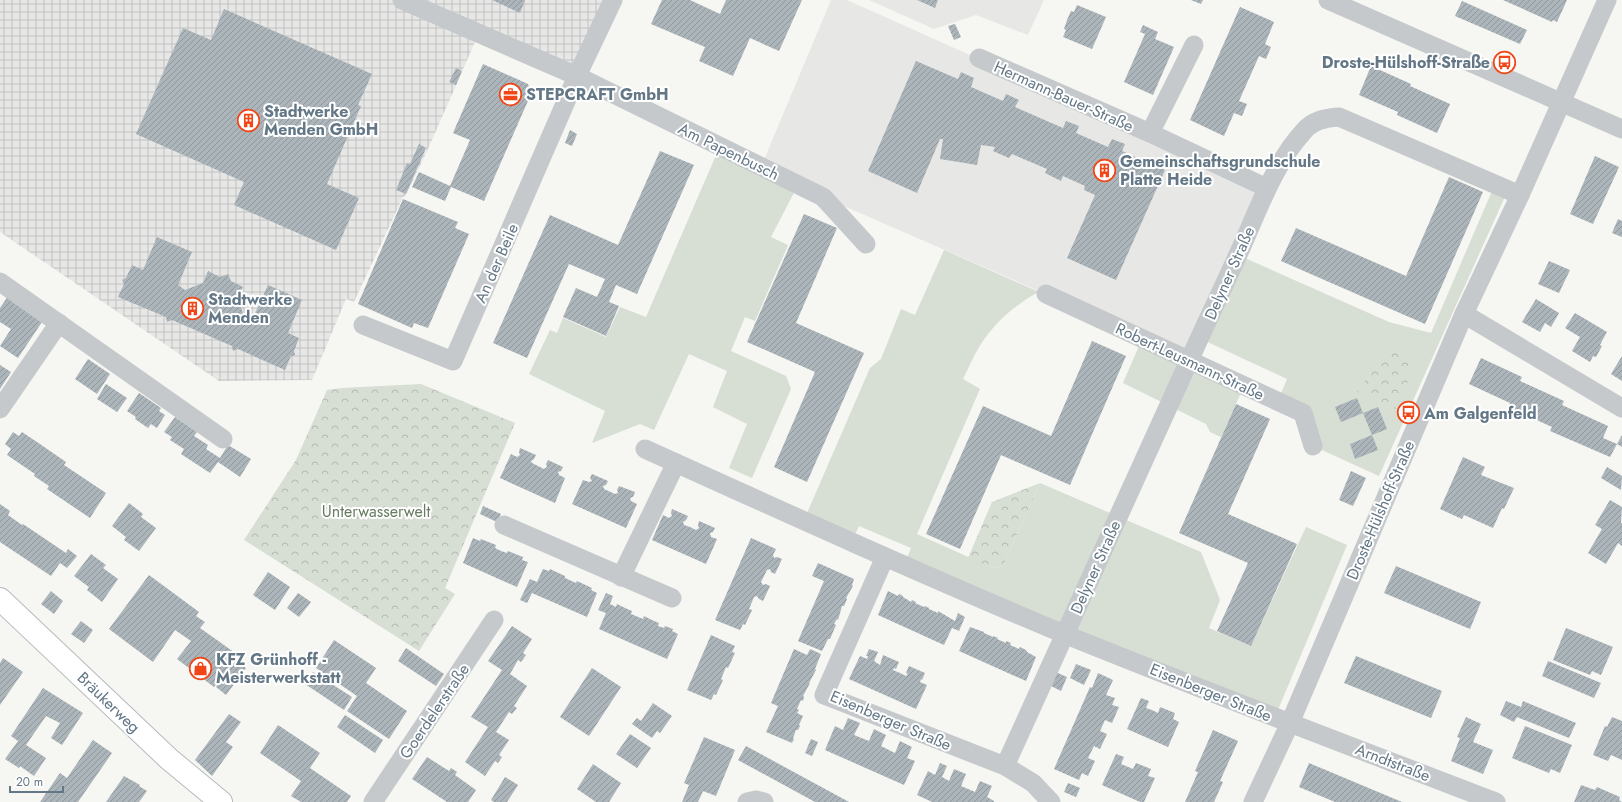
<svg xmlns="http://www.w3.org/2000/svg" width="1622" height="802" viewBox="0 0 1622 802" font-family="Jost,sans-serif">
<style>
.built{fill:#e7e8e6}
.industrial{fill:url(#industrial-grid)}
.green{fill:#d7ded3}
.park{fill:url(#park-crowns)}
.building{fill:url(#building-hatch)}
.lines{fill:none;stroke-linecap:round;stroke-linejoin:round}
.secondary-casing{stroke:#b5bbbf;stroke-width:24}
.street{stroke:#c5c9cc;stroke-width:19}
.secondary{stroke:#fff;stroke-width:22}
.labels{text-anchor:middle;stroke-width:4;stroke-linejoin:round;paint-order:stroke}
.poi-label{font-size:16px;font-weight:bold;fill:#637786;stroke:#fff;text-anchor:start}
.street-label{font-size:16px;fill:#637786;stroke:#fff}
.park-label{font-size:16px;fill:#687c62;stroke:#fff}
</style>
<defs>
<pattern id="industrial-grid" width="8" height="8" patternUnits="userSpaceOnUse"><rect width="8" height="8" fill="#e7e8e6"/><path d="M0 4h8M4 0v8" fill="none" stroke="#bfc1c0"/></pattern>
<pattern id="park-crowns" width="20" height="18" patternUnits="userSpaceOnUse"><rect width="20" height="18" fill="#d7ded3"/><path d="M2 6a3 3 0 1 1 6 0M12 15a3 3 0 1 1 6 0" fill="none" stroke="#b2b9b1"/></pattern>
<pattern id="building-hatch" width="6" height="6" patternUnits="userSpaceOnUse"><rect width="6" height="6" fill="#acb5ba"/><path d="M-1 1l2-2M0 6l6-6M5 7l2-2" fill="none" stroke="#90989d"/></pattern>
</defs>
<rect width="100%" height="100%" fill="#f6f6f2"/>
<g class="built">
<path d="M831 0H847L1267 188 1189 361 1046 294 823 197 761 167Z"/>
<path d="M869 0H1044L1028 35 976 15 934 29Z"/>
</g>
<path class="industrial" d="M0 0H611L577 76 479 33 428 149 406 195 403 197 354 302 346 299 312 380 219 381 0 232Z"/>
<g class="green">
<path d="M720 146 798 185 771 237 788 245 755 321 745 317 731 351 786 376 791 389 752 478 729 468 747 424 713 407 727 371 689 354 654 430 640 424 592 443 605 411 529 374 550 330 557 333 563 318 606 337 620 307 646 317Z"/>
<path d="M1495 184 1508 190 1379 476 1313 446 1303 413 1278 401 1287 379 1199 338 1238 255 1389 322 1431 333Z"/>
<path d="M944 250 1039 292C1019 302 999 319 985 338 976 350 970 365 963 379L980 389 917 534 993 568 1003 566 1040 483 1201 552 1220 600 1209 628 1251 646 1306 527 1347 545 1275 717 904 565 911 548 859 526 852 542 804 520 870 368 881 359 901 309 915 315Z"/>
<path d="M1142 339 1244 386 1221 437 1210 432 1206 424 1123 383Z"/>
</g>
<g class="park">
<path d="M1387 348 1416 363 1396 409 1357 392Z"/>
<path d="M421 384 515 423 445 588 455 594 419 651 244 540 296 460 327 390 342 388Z"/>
<path d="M1040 483 1003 566 993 568 968 558 992 502Z"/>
</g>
<g class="building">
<path d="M492 0H525L520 13Z"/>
<path d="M662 0H690L720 14 726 0H802L779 51 750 38 733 76 699 61 705 47 651 24Z"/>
<path d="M917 0H938L935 8Z"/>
<path d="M1191 0H1203L1201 4Z"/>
<path d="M1503 0H1567L1557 22 1553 20 1552 22Z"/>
<path d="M1462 1 1527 30 1520 44 1455 16Z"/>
<path d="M1077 5 1106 17 1092 49 1063 37 1066 30 1064 29 1067 20 1071 11 1074 12Z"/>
<path d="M1240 7 1274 22 1265 44 1271 47 1266 59 1259 56 1239 101 1247 104 1242 116 1234 113 1224 136 1190 120Z"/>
<path d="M224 9 372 74 358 105 361 106 327 184 359 198 336 250 234 205 244 182 136 134 183 28 211 40Z"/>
<path d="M955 24 961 37 954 40 948 26Z"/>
<path d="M1143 25 1158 32 1155 39 1174 47 1153 95 1124 82 1145 34 1140 32Z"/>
<path d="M916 61 958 79 961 72 974 78 971 87 1003 101 1006 94 1019 100 1015 107 1063 128 1066 121 1079 126 1076 133 1108 147 1112 139 1125 144 1122 151 1165 170 1116 280 1067 258 1095 195 1084 190 1085 186 1063 176 1061 181 1045 173 1047 169 1012 154 1009 158 993 151 995 147 981 145 977 165 940 159 943 139H940L917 193 868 171Z"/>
<path d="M483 64 528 84 530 89 529 93 531 94 484 201 451 187 445 201 412 187 419 172 450 186 470 140 453 133Z"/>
<path d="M1371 66 1411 84 1410 86 1450 104 1437 133 1397 115 1398 112 1359 95Z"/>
<path d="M456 68 462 71 456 85 449 82Z"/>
<path d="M570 130 577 134 572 146 565 143Z"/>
<path d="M419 144 426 148 406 194 396 190 407 163 410 164Z"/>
<path d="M660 151 694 165 637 294 616 285 609 302 619 306 606 336 563 317 576 288 597 297 605 279 569 264 527 358 493 343 550 215 618 245Z"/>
<path d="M1595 156 1619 167 1593 224 1570 214Z"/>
<path d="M1449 177 1483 192 1425 324 1281 261 1296 228 1406 276Z"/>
<path d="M403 199 458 222 455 228 469 234 428 328 414 323 412 328 358 304Z"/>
<path d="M804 214 837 228 796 323 864 353 807 482 774 467 815 372 747 342Z"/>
<path d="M1618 219 1622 221V237L1612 233Z"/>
<path d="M157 237 192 252 178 285 185 290 203 283 208 271 220 277 228 274 231 281 243 287 238 298 244 316 253 318 268 285 302 300 288 333 299 338 294 351 295 355 291 356 285 370 238 349 233 351 232 346 172 320 167 322 166 317 118 297 124 284 122 280 126 278 132 265 143 270Z"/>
<path d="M1549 261 1570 270 1559 293 1538 284Z"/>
<path d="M8 296 44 319 18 358 0 346 11 329 0 322V308Z"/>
<path d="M1536 299 1559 313 1551 327 1545 323 1540 332 1522 322Z"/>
<path d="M1575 313 1607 332 1602 341 1600 345 1602 346 1596 357 1593 356 1590 362 1572 351 1580 337 1565 328Z"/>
<path d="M1092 341 1126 356 1070 485 1001 455 960 549 926 534 983 406 1051 436Z"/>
<path d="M1622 356V381L1611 374Z"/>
<path d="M1481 358 1522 377 1520 381 1564 401 1562 405 1608 426 1603 438 1617 444 1610 457 1550 431 1552 427 1508 407 1510 403 1469 384Z"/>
<path d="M88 359 110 374 97 394 75 379Z"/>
<path d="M0 365 11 372 0 389Z"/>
<path d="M106 384 127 398 117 412 97 399Z"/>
<path d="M139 393 161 408 159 411 165 415 157 428 151 424 148 428 135 419 136 417 127 411Z"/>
<path d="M1357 398 1363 413 1341 422 1335 407Z"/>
<path d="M1236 404 1270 419 1228 514 1297 544 1251 646 1217 631 1248 563 1179 533Z"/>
<path d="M1378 407 1387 429 1372 435 1378 450 1355 459 1350 444 1372 435 1363 413Z"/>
<path d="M175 417 197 432 194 436 208 445 206 449 220 458 228 445 251 459 240 477 218 462 210 473 181 454 184 449 170 440 172 437 164 432Z"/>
<path d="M13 432 19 436 22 432 37 442 66 462 64 465 106 493 90 518 47 489 49 486 34 476 35 474 7 455 11 449 5 444Z"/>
<path d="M1622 435V447L1617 444Z"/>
<path d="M520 448 536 455 534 459 531 461 532 463 544 469 547 467 546 464 548 460 563 467 561 471 558 472 559 475 565 478 555 503 500 478 511 454 517 457 520 455 519 452Z"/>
<path d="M1463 457 1485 467 1481 475 1514 488 1504 509 1502 508 1493 528 1464 515 1462 519 1440 509Z"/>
<path d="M1607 467 1622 476 1621 490 1601 478Z"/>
<path d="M1351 471 1366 478 1353 506 1339 500Z"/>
<path d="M592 474 608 481 606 485 603 486 604 489 615 494 618 493 617 490 619 486 635 492 633 497 630 498 631 501 637 504 626 528 572 504 583 480 589 482 592 481 590 478Z"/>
<path d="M1610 500 1622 507 1621 523H1622V546L1618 543 1606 564 1588 553 1602 529 1595 525Z"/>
<path d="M129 503 143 514 141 517 156 528 139 551 124 540 126 537 112 526Z"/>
<path d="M0 504 10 511 8 515 22 525 23 524 66 553 68 549 77 556 67 568 60 563 51 576 0 542Z"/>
<path d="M483 506 501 514 497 522 480 514Z"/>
<path d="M672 509 688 516 686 520 683 522 684 525 690 527 696 530 699 528 698 525 699 521 715 528 713 532 710 533 711 537 717 539 706 564 652 540 663 515 669 518 672 516 671 513Z"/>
<path d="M473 538 480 541 481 539 496 545 495 548 501 551 507 553 508 551 523 557 522 560 528 562 517 587 463 563Z"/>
<path d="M751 538 776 549 773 555 774 558 777 557 782 559 775 574 771 572 770 569 767 570 761 582 763 585 766 584 770 586 763 601 759 599 757 596 754 597 749 609 752 610 745 625 743 624 740 630 715 620Z"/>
<path d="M91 554 106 565 103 568 118 579 102 602 87 590 89 587 74 576Z"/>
<path d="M818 563 854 579 852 585 853 586 846 598 847 599 844 606H842L838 620 837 619 834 624 836 625 830 639H828L822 651 798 641 824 581 812 576Z"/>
<path d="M1396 566 1481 602 1470 629 1384 593Z"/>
<path d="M543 569 549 571 550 569 565 576V578L576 583 577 581 592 588 591 590 597 593 587 617 532 593 527 603 520 600 530 579 537 582Z"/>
<path d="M268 572 290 587 275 610 253 595Z"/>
<path d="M149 575 199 612 196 616 205 622 200 628 238 655 214 687 177 659 191 641 175 630 153 662 109 629Z"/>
<path d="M51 591 63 601 54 614 41 604Z"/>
<path d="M888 591 898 596 899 594 903 596V597L911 602 912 600 916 602 915 603 924 607 925 606 929 608V609L938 613V611L955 621 958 613 965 617 959 631 952 628 944 645 878 615Z"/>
<path d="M298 593 311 602 299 617 287 608Z"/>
<path d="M606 593 613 596 610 604 616 607 617 604 625 608 632 611 631 614 643 619 644 616 652 620 659 623 658 626 664 628 665 626 673 629 672 631 678 634 667 659 599 629 606 613 598 610Z"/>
<path d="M81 621 93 630 84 643 71 634Z"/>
<path d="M512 626 532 639 523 653 526 655 521 662 518 660 510 674 527 686 514 706 517 708 512 714 509 712 496 732 509 740 499 755 502 757 498 763 495 761 485 776 465 762 488 727 471 717 502 670 488 661Z"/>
<path d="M970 627 984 632V633L993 637V636L998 638 997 639 1006 643V641L1011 643 1010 645 1019 649 1020 647 1024 649 1027 651V652L1036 657 1026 681 959 651Z"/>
<path d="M1566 628 1613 647 1601 675 1592 671 1590 675 1553 660Z"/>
<path d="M711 635 735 646 732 652 735 653 728 668 726 667 721 679 723 680 716 695 714 694 711 700 687 690Z"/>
<path d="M334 640 376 668 366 683 407 711 389 739 347 711 357 696 316 668Z"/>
<path d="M406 648 444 674 436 686 398 661Z"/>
<path d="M794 649 807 655 810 649 821 654 815 669 816 670 809 683H810L803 696 804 697 803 701 801 700 797 709 799 710 797 713 803 716 799 725 800 726 798 730H796L793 738 794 739 792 743 766 732 778 706 771 703Z"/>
<path d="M869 649 878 652 874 661 880 665 883 655 899 662 896 669 894 668 893 670 900 673 906 676 908 674 906 673 909 666 925 673 922 680 921 679 920 682 927 685 916 709 849 679 860 656 867 659 868 656H866Z"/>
<path d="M1356 656 1442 691 1431 718 1344 683Z"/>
<path d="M3 658 23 672 0 705V663Z"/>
<path d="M236 660 246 668 226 695 216 687Z"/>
<path d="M1548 661 1601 683 1594 698 1542 676Z"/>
<path d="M1076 664 1091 670 1084 685 1070 678Z"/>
<path d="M592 668 621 687 589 736 560 717Z"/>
<path d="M1053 671 1067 677 1061 691 1047 684Z"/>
<path d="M313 672 352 697 344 710 305 684Z"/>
<path d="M1098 673 1113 680 1106 695 1115 698 1112 705 1119 707 1112 723 1105 720 1100 731 1107 734 1100 749 1094 746 1088 758 1095 761 1088 776 1082 773 1079 780 1054 769 1090 687 1092 688Z"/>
<path d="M43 688 83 713 62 745 51 738 60 723 46 716 26 745 46 758 34 776 20 766 19 768 5 759 18 741 11 736Z"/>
<path d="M1141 698 1149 701 1146 708 1152 710 1158 713 1160 707 1175 713 1173 719 1179 722 1168 747 1127 729Z"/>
<path d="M1506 701 1521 707 1523 701 1576 723 1569 738 1517 717 1514 722 1500 715Z"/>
<path d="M653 703 672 716 660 733 657 731 652 738 632 724 637 718 641 721Z"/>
<path d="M229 714 241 722 226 742 233 747 212 776 195 760Z"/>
<path d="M345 715 383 740 375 753 337 727Z"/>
<path d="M1466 717 1481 724 1473 742 1493 750 1483 774 1451 761 1460 738 1457 737Z"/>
<path d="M1612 717 1622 721V760L1611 755 1608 761 1593 755 1605 726 1607 727Z"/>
<path d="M848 718 860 723 854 735 869 741 874 729 886 735 881 746 895 753 900 741 912 747 907 758 915 761 904 785 825 750 835 726 843 730Z"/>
<path d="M278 725 320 753 310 768 351 796 347 802H301L291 796 301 781 260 753Z"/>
<path d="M1525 726 1572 745 1560 773 1551 769 1549 773 1512 758Z"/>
<path d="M1213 730 1238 741 1220 781 1223 782 1214 802H1185L1198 772 1195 771Z"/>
<path d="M630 734 651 748 637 768 616 754Z"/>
<path d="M704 737 735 750 716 796 703 791 698 802H682L689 785 684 783Z"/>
<path d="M811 739 818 742 812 756 805 753Z"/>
<path d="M93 740 112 753 78 802H40L60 773 67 778Z"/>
<path d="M746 746 849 802H815L738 760Z"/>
<path d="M1116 754 1124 757 1121 764 1133 769 1136 763 1151 769 1148 776 1155 778 1144 802H1140L1102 785Z"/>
<path d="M427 757 449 771 451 768 457 772 455 775 476 790 468 802H447L412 779Z"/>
<path d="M940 763 947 766 942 777 949 781 954 769 966 774 961 786 975 792 980 781 992 786 987 797 994 801V802H932L917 795 928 771 935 775Z"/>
<path d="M1309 763 1402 802H1335L1299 787Z"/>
<path d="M593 764 621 783 609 802H596L577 789Z"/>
<path d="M124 776 140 785 139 786 147 791 139 802H106Z"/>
<path d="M505 777 518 785 507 802H494L491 800Z"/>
<path d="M1068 783 1080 788 1076 797 1064 792Z"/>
<path d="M1581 785 1595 790 1597 787 1620 797 1619 800 1622 802H1574Z"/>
</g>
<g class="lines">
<defs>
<path id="secondary" d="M0 599 169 759 221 802"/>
</defs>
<use href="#secondary" class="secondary-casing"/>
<g class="street">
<path d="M402 0 577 76 823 197 866 244"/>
<path d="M1328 0 1622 129"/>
<path d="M979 58 1150 133 1267 188"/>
<path d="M1150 133 1194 45"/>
<path d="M0 282 223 439"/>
<path d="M1046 294 1303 413 1313 446"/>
<path d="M1464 314 1622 408"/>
<path d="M363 325 453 361 577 76 613 0"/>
<path d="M0 409 59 323"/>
<path d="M645 449C784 512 923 575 1064 634 1207 692 1352 747 1496 802"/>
<path d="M504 525 672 598"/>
<path d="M885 557 824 695 1005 766 1189 361C1206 323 1224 286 1241 248 1258 210 1275 162 1304 131 1313 120 1326 118 1339 117L1520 195"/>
<path d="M621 577 676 463"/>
<path d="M1005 766 1033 783 1051 802"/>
<path d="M373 802 494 620"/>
<path d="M747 802 756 800 764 802"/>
<path d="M1253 802 1290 723 1464 314 1520 195 1607 0"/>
</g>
<use href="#secondary" class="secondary"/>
</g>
<defs>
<symbol id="bus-ring" viewBox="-11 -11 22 22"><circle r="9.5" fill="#fff" stroke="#f04618" stroke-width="1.5"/><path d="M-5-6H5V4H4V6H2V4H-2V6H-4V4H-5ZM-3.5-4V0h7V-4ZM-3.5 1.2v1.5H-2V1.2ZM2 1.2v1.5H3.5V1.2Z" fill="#f04618"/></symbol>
<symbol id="office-ring" viewBox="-11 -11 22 22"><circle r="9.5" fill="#fff" stroke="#f04618" stroke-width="1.5"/><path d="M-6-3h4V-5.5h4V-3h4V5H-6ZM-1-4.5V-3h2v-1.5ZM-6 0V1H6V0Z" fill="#f04618"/></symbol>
<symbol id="building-ring" viewBox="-11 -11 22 22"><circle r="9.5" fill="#fff" stroke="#f04618" stroke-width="1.5"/><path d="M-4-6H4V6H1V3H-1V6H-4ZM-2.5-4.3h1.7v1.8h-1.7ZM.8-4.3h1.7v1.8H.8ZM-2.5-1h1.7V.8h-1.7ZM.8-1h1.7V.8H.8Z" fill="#f04618"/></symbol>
<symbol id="shop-ring" viewBox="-11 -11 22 22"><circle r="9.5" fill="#fff" stroke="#f04618" stroke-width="1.5"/><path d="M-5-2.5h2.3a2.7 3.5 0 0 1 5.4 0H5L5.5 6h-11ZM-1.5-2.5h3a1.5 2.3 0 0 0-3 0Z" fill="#f04618"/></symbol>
</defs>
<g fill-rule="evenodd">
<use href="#bus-ring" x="1492" y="50" width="25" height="25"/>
<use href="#office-ring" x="498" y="82" width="25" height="25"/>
<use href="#building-ring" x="236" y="108" width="25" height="25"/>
<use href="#building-ring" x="1092" y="158" width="25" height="25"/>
<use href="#building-ring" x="180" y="296" width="25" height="25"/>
<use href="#bus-ring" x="1396" y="400" width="25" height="25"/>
<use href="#shop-ring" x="188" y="656" width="25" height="25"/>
</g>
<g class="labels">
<g class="poi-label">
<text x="1490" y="68" text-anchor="end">Droste-Hülshoff-Straße</text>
<text x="526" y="100">STEPCRAFT GmbH</text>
<text x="264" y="117">Stadtwerke<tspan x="264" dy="18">Menden GmbH</tspan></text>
<text x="1120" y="167">Gemeinschaftsgrundschule<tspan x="1120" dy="18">Platte Heide</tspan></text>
<text x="208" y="305">Stadtwerke<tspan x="208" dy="18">Menden</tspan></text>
<text x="1424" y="419">Am Galgenfeld</text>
<text x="216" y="665">KFZ Grünhoff -<tspan x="216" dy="18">Meisterwerkstatt</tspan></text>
</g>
<g class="street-label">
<text transform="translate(1064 96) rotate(24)" y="6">Hermann-Bauer-Straße</text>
<text transform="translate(729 151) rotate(26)" y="6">Am Papenbusch</text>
<text transform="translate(496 263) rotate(-66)" y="6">An der Beile</text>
<text transform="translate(1229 273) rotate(-66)" y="6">Delyner Straße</text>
<text transform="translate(1190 361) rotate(25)" y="6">Robert-Leusmann-Straße</text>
<text transform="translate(1380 510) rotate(-67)" y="6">Droste-Hülshoff-Straße</text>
<text transform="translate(1095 567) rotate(-66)" y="6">Delyner Straße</text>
<text transform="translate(1211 692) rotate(22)" y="6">Eisenberger Straße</text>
<text transform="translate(109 702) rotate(44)" y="6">Bräukerweg</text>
<text transform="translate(434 711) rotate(-56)" y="6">Goerdelerstraße</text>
<text transform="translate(891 720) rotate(23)" y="6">Eisenberger Straße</text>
<text transform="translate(1393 762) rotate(21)" y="6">Arndtstraße</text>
</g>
<g class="park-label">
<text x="376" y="517">Unterwasserwelt</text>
</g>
</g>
<path d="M10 786v6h53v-6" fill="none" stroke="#637786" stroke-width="2"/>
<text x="16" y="786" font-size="12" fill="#637786" stroke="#ffffff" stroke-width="3" paint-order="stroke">20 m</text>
</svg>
